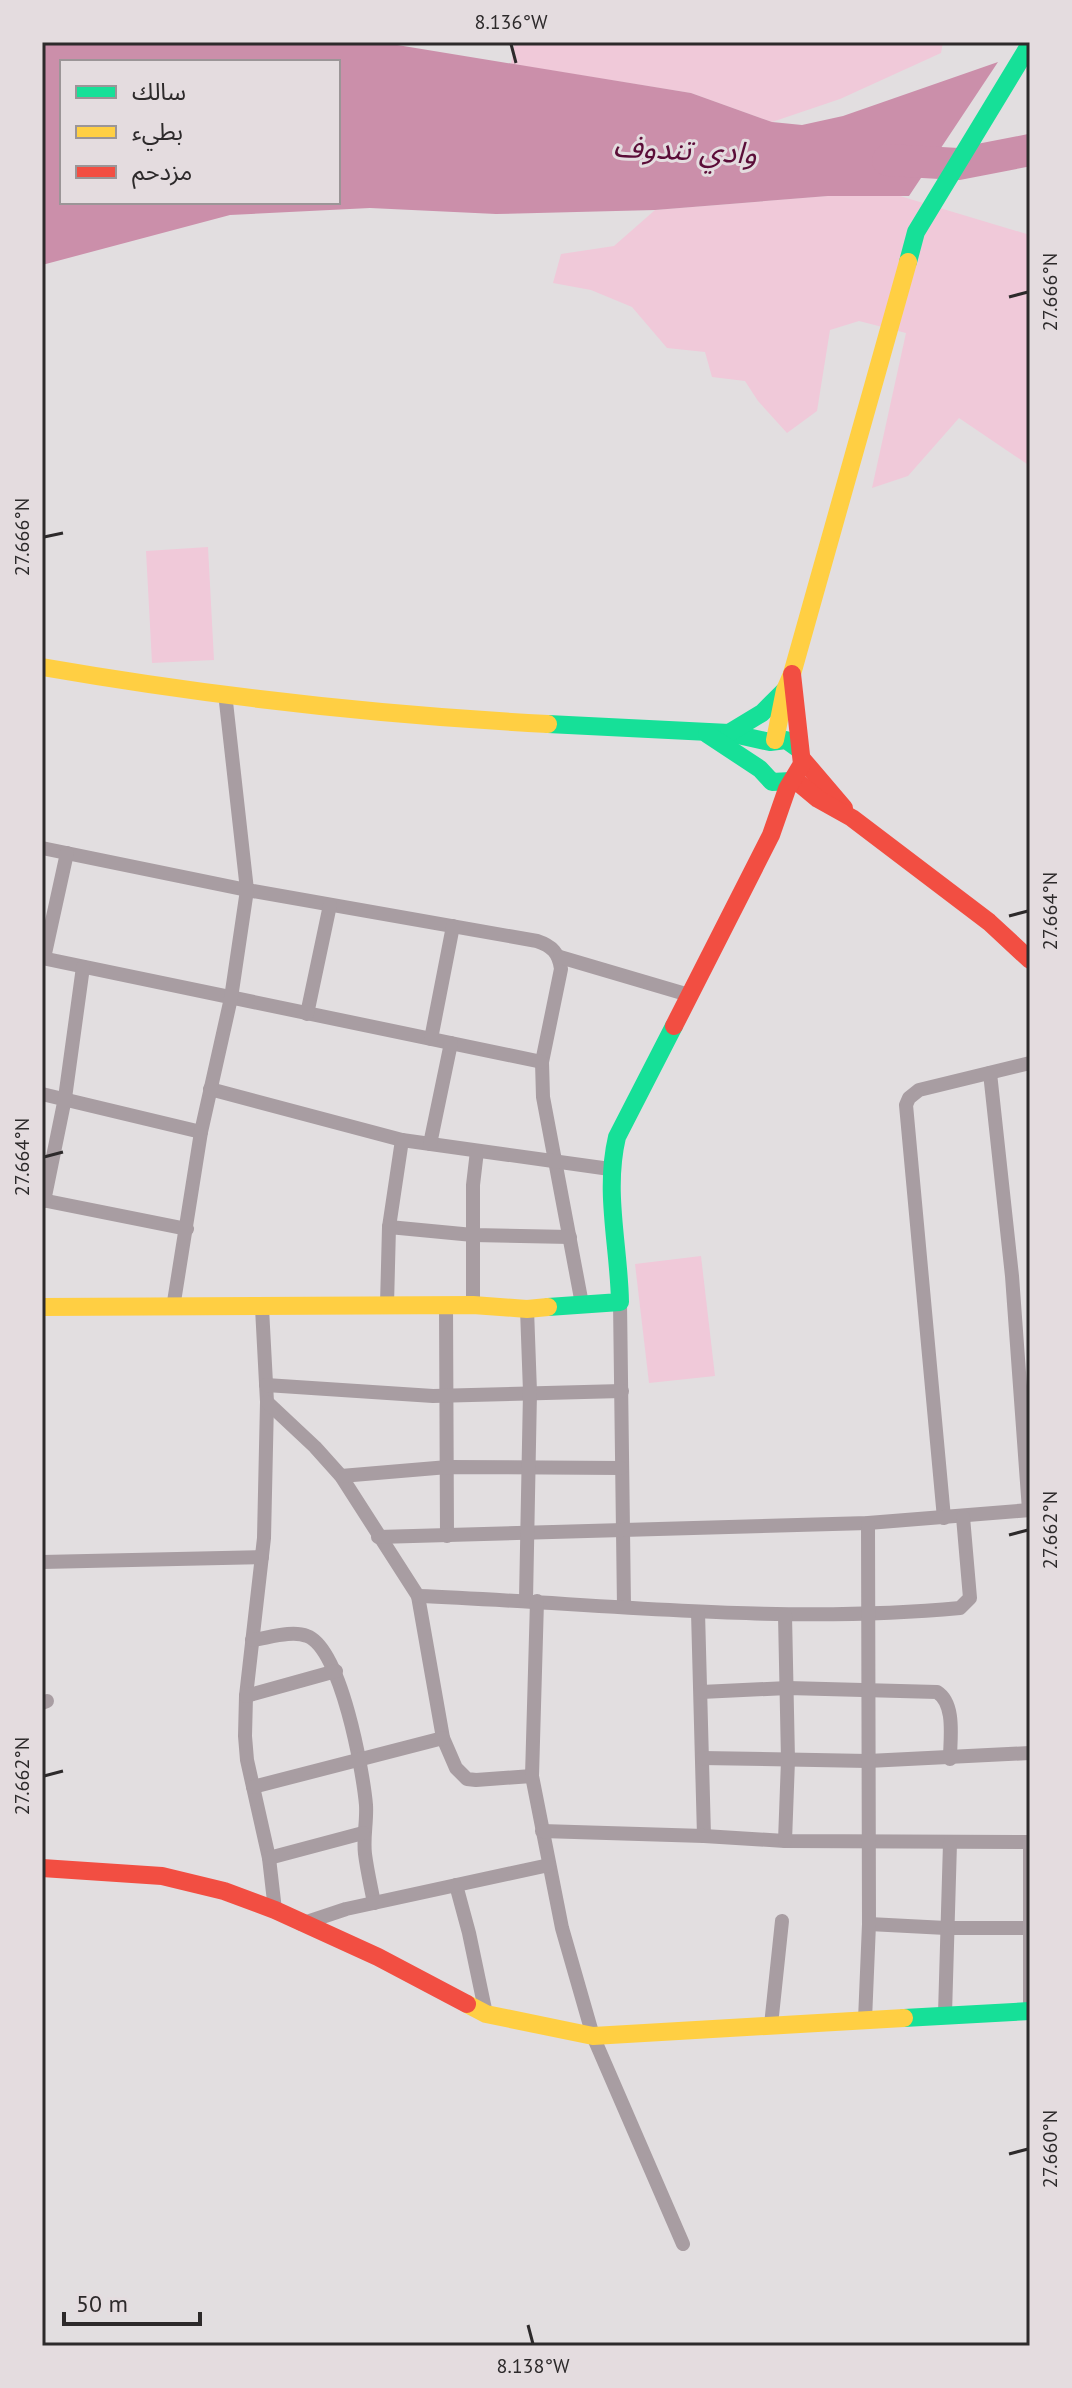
<svg xmlns="http://www.w3.org/2000/svg" width="1072" height="2388" viewBox="0 0 1072 2388" font-family="'PT Sans','Noto Sans Arabic',sans-serif">
<style>
.green{fill:#f0c9d9}
.water{fill:#cb8faa;fill-rule:evenodd}
.lines{fill:none;stroke-linecap:round;stroke-linejoin:round}
.river{stroke:#cb8faa;stroke-width:32}
.street{stroke:#a89da2;stroke-width:14}
.fast{stroke:#16e098;stroke-width:18}
.slow{stroke:#ffcf43;stroke-width:18}
.jam{stroke:#f24e42;stroke-width:18}
.ticks{fill:none;stroke:#2d2a2b;stroke-width:3}
.labels{text-anchor:middle;stroke-width:6;stroke-linejoin:round;paint-order:stroke}
.water-label{font-size:30px;font-style:italic;fill:#5b0d38;stroke:#e4dcdf}
.neatline{fill:none;stroke:#2d2a2b;stroke-width:3}
.ticks-label{font-size:20px;text-anchor:middle;fill:#2d2a2b}
</style>
<rect width="100%" height="100%" fill="#e2dee0"/>
<g class="green">
<path d="M515 42H943L941 53 840 99 772 122 691 93 511 64Z"/>
<path d="M828 196H900L1030 235V466L959 418 908 476 872 488 906 333 859 321 830 330 817 411 787 433 758 401 745 381 712 377 705 352 667 348 632 307 591 290 553 283 561 254 614 246 655 210Z"/>
<path d="M208 547 214 660 152 663 146 551Z"/>
<path d="M701 1256 715 1376 649 1383 635 1264Z"/>
</g>
<path class="water" d="M42 42H379L691 93 772 122 802 125 843 116 998 62 909 196H828L655 210 496 214 370 208 230 215 42 265ZM62 62H338V202H62Z"/>
<g class="lines">
<path class="river" d="M888 160 958 164 1030 150"/>
<g class="street">
<path d="M42 848 247 890 537 941C552 946 559 953 561 969L542 1062 543 1097 582 1304"/>
<path d="M560 957 689 995"/>
<path d="M42 958 542 1062"/>
<path d="M44 958 67 853"/>
<path d="M307 1014 330 905"/>
<path d="M431 1039 453 926"/>
<path d="M990 1073 1012 1276 1029 1510"/>
<path d="M210 1089 402 1140 610 1169"/>
<path d="M42 1094 201 1132"/>
<path d="M430 1144 451 1043"/>
<path d="M42 1200 187 1229"/>
<path d="M44 1201 65 1098 83 967"/>
<path d="M389 1227 473 1235 570 1237"/>
<path d="M620 1302 624 1607"/>
<path d="M387 1305 389 1227 402 1140"/>
<path d="M446 1305 447 1536"/>
<path d="M473 1305V1185L477 1151"/>
<path d="M173 1308 201 1132 231 998 247 890 225 693"/>
<path d="M262 1308 267 1402 264 1538 246 1696 245 1736 247 1760 269 1858 275 1910"/>
<path d="M266 1385 433 1396 622 1391"/>
<path d="M267 1402 315 1447 341 1476 418 1596 443 1738 456 1768 467 1779 476 1780 532 1776"/>
<path d="M341 1476 448 1467 621 1468"/>
<path d="M944 1518 906 1105 909 1098 919 1090 1030 1063"/>
<path d="M378 1537 868 1523 1030 1510"/>
<path d="M42 1562 262 1557"/>
<path d="M418 1596C598 1603 779 1625 960 1608L970 1598 963 1517"/>
<path d="M526 1600 530 1392 527 1309"/>
<path d="M537 1601 532 1776 562 1928 593 2036 683 2244"/>
<path d="M698 1612 704 1836"/>
<path d="M252 1640C268 1638 292 1630 307 1636 341 1648 363 1771 366 1805 367 1822 363 1837 365 1854 367 1870 371 1887 374 1903"/>
<path d="M701 1692 788 1688 937 1692C956 1704 950 1739 950 1759"/>
<path d="M246 1696 336 1671"/>
<path d="M42 1703 47 1701"/>
<path d="M702 1758 868 1761 1030 1753"/>
<path d="M253 1787 443 1738"/>
<path d="M542 1831 704 1836 785 1841 1030 1842"/>
<path d="M785 1841 788 1760 785 1615"/>
<path d="M1030 1842V2011"/>
<path d="M269 1858 363 1833"/>
<path d="M456 1885 469 1933 486 2014"/>
<path d="M301 1924 346 1909 549 1865"/>
<path d="M869 1924 946 1928H1030"/>
<path d="M945 2014 950 1843"/>
<path d="M865 2020 869 1924 868 1523"/>
<path d="M771 2025 782 1921"/>
</g>
<g class="fast">
<path d="M908 262 916 232 1030 44"/>
<path d="M548 724 729 733 770 742 786 740 800 750"/>
<path d="M729 733 762 713 785 690"/>
<path d="M707 734 760 769 772 782 791 781"/>
<path d="M548 1307 620 1302C619 1246 604 1192 617 1137L674 1026"/>
<path d="M904 2018 1030 2011"/>
</g>
<g class="slow">
<path d="M42 667C209 696 379 715 548 724"/>
<path d="M775 740 785 690 792 674 908 262"/>
<path d="M42 1307 473 1305 527 1309 548 1307"/>
<path d="M467 2004 486 2014 593 2036 904 2018"/>
</g>
<g class="jam">
<path d="M803 760 844 808"/>
<path d="M794 779 818 799 852 818 989 922 1030 960"/>
<path d="M674 1026 771 835 787 789 802 764 792 674"/>
<path d="M42 1868 162 1876 224 1891 275 1910 378 1957 467 2004"/>
</g>
</g>
<path class="ticks" d="M511 44 516 63M1009 297 1028 292M44 537 63 533M1009 916 1028 911M44 1157 63 1152M1009 1535 1028 1530M44 1776 63 1771M1009 2154 1028 2149M528 2325 533 2344"/>
<g class="labels">
<g class="water-label">
<text transform="translate(685 150) rotate(3)" y="10">وادي تندوف</text>
</g>
</g>
<rect width="1072" height="2388" fill="none" stroke="#e4dcdf" stroke-width="88"/>
<rect x="60" y="60" width="280" height="144" fill="#e4dcdf" stroke="#9b9597" stroke-width="2"/>
<rect x="76" y="86" width="40" height="12" fill="#16e098" stroke="#9b9597" stroke-width="2"/>
<text x="132" y="100" font-size="24" fill="#2d2a2b">سالك</text>
<rect x="76" y="126" width="40" height="12" fill="#ffcf43" stroke="#9b9597" stroke-width="2"/>
<text x="132" y="140" font-size="24" fill="#2d2a2b">بطيء</text>
<rect x="76" y="166" width="40" height="12" fill="#f24e42" stroke="#9b9597" stroke-width="2"/>
<text x="132" y="180" font-size="24" fill="#2d2a2b">مزدحم</text>
<path d="M64 2312v12h136v-12" fill="none" stroke="#2d2a2b" stroke-width="4"/>
<text x="76" y="2312" font-size="24" fill="#2d2a2b" stroke="#e4dcdf" stroke-width="6" paint-order="stroke">50 m</text>
<rect x="44" y="44" width="984" height="2300" class="neatline"/>
<g class="ticks-label">
<text x="511" y="29">8.136°W</text>
<text transform="translate(1050 292) rotate(-90)" y="7">27.666°N</text>
<text transform="translate(22 537) rotate(-90)" y="7">27.666°N</text>
<text transform="translate(1050 911) rotate(-90)" y="7">27.664°N</text>
<text transform="translate(22 1157) rotate(-90)" y="7">27.664°N</text>
<text transform="translate(1050 1530) rotate(-90)" y="7">27.662°N</text>
<text transform="translate(22 1776) rotate(-90)" y="7">27.662°N</text>
<text transform="translate(1050 2149) rotate(-90)" y="7">27.660°N</text>
<text x="533" y="2373">8.138°W</text>
</g>
</svg>
